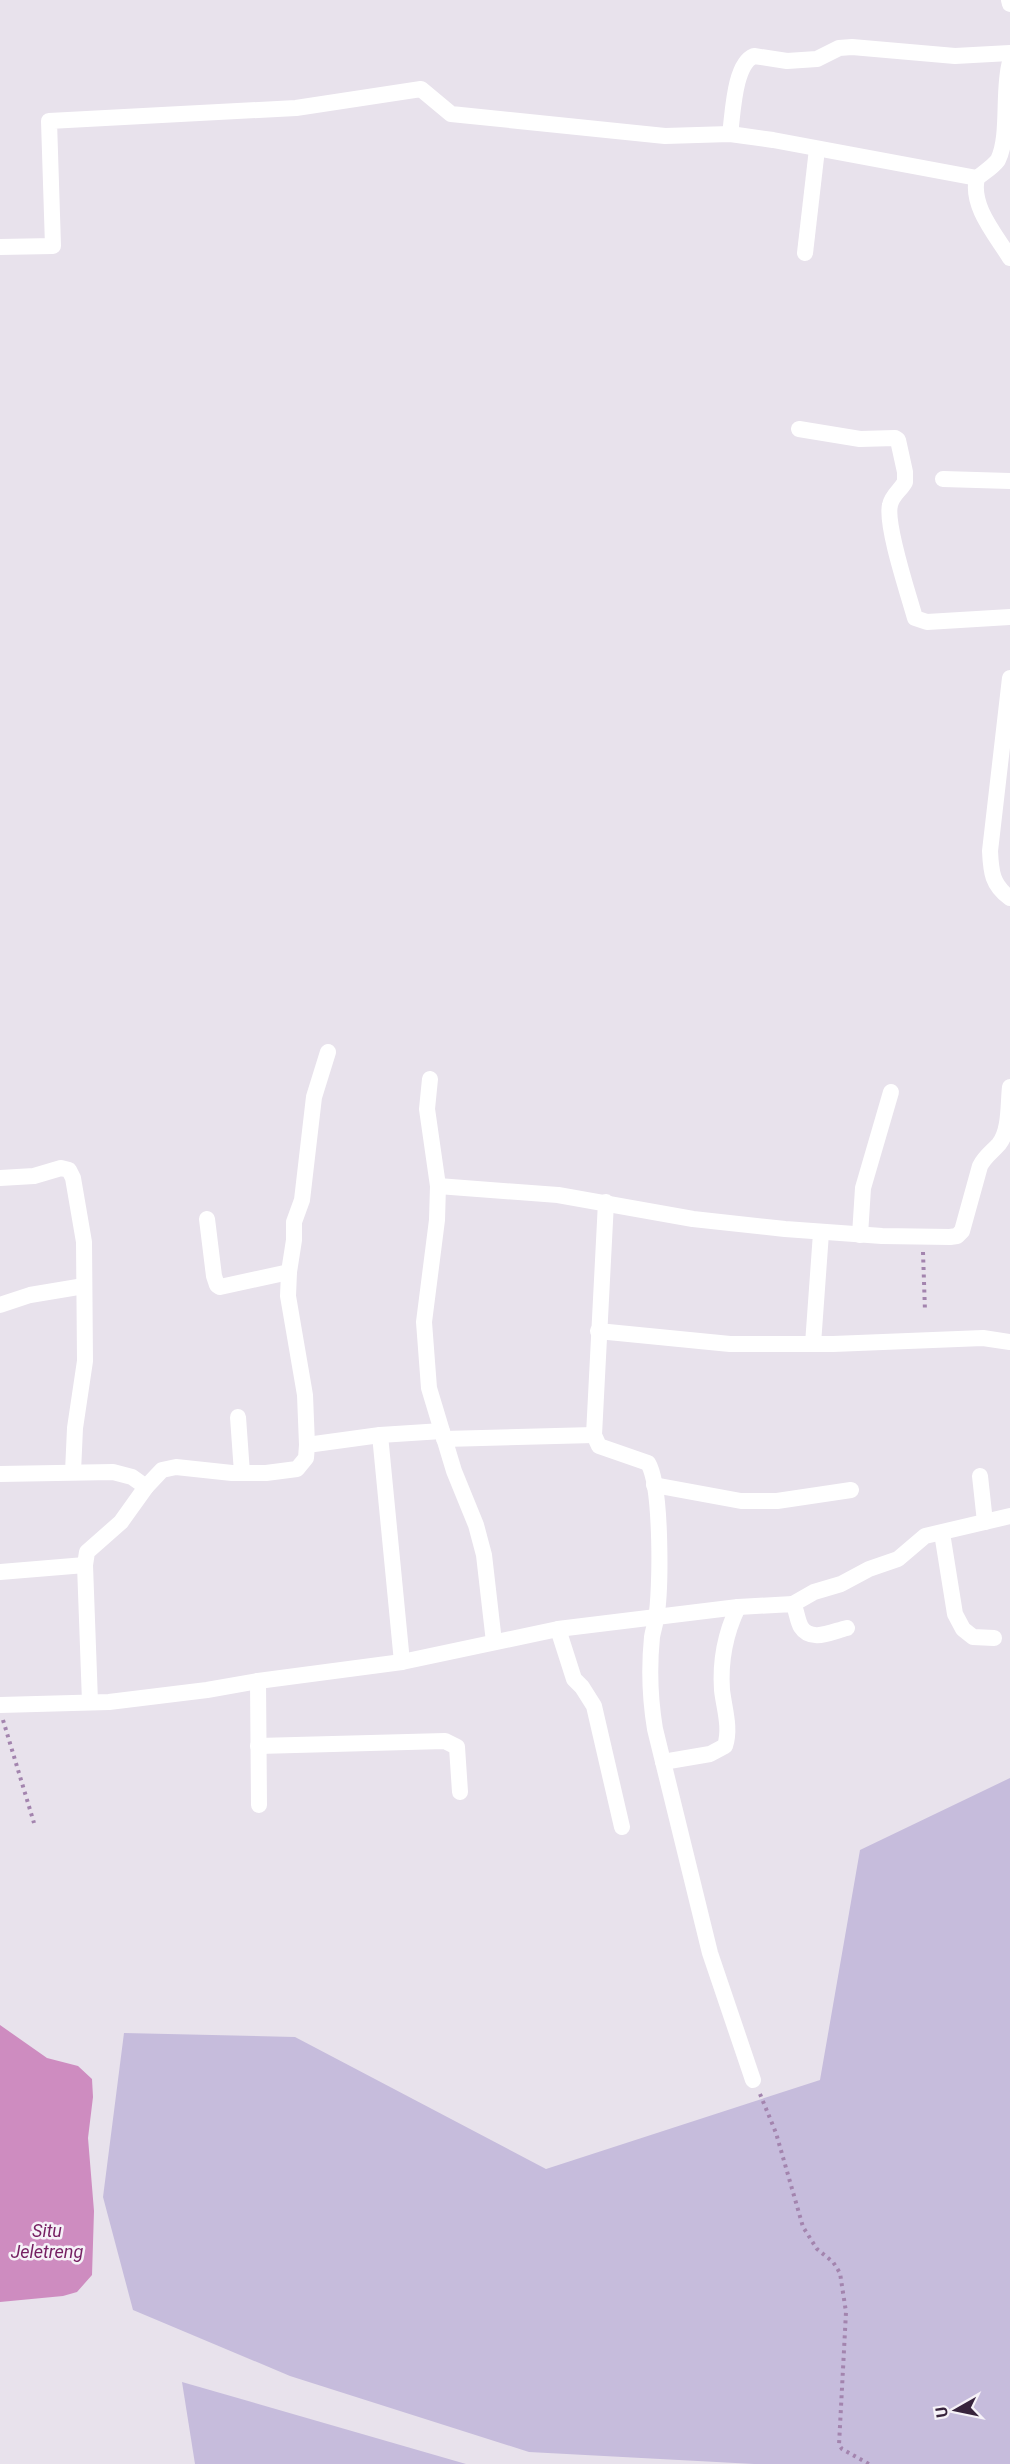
<svg xmlns="http://www.w3.org/2000/svg" width="1010" height="2464" viewBox="0 0 1010 2464" font-family="Roboto,sans-serif">
<style>
.green{fill:#c6bcdc}
.water{fill:#ce8cc0}
.lines{fill:none;stroke-linecap:round;stroke-linejoin:round}
.path{stroke:#a384ae;stroke-width:4;stroke-dasharray:3 4.5;stroke-linecap:butt}
.minor{stroke:#fff;stroke-width:16}
.labels{text-anchor:middle;stroke-width:5;stroke-linejoin:round;paint-order:stroke}
.water-label{font-size:18px;font-style:italic;fill:#751f62;stroke:#f6f2f8}
</style>
<rect width="100%" height="100%" fill="#e8e2ec"/>
<g class="green">
<path d="M1010 1778V2464H754L529 2452 290 2376 133 2310 103 2197 124 2033 295 2037 546 2169 820 2080 860 1850Z"/>
<path d="M182 2382 466 2464H195Z"/>
</g>
<path class="water" d="M0 2025 47 2058 78 2066 92 2079 93 2097 88 2138 94 2211 92 2275 77 2292 63 2296 0 2302Z"/>
<g class="lines">
<g class="path">
<path d="M923 1252 925 1311"/>
<path d="M3 1720 34 1823"/>
<path d="M760 2094 776 2133 803 2227 817 2249 833 2262 840 2273 846 2312 839 2445 842 2449 869 2464"/>
</g>
<g class="minor">
<path d="M1009 0 1010 4"/>
<path d="M1010 62C1002 89 1010 136 998 160 993 167 983 173 977 178 970 206 996 235 1010 258"/>
<path d="M730 134C733 114 734 64 754 56L787 61 817 59 839 48 852 47 955 56 1010 53"/>
<path d="M0 247 53 246 49 121 296 108 421 89 451 114 665 136 730 134 773 140 977 178"/>
<path d="M805 253 817 149"/>
<path d="M799 429 860 439 895 438 898 440 905 472V482C900 491 892 495 890 505 885 525 909 596 915 618L927 622 1010 617"/>
<path d="M943 479 1010 481"/>
<path d="M1010 678 990 851C991 872 992 885 1010 898"/>
<path d="M430 1079 427 1109 438 1186 437 1220 424 1322 429 1388 454 1471 476 1525 484 1555 494 1642"/>
<path d="M0 1178 34 1176 61 1168 69 1170 73 1178 84 1242 85 1361 75 1428 73 1472"/>
<path d="M438 1186 558 1195 693 1219 785 1229 882 1236 950 1237 957 1236 962 1231 980 1166C985 1156 992 1152 999 1144 1010 1130 1008 1104 1010 1087"/>
<path d="M606 1202 594 1435 599 1446 648 1463C662 1486 661 1591 656 1619 655 1625 653 1631 652 1637 649 1667 650 1699 655 1729L710 1953 753 2080"/>
<path d="M207 1219 214 1276 217 1285 220 1287 289 1272"/>
<path d="M860 1235 863 1188 891 1092"/>
<path d="M0 1305 30 1295 84 1286"/>
<path d="M598 1331 730 1344H833L983 1338 1010 1342"/>
<path d="M813 1344 821 1233"/>
<path d="M238 1417 242 1473"/>
<path d="M380 1435 402 1662"/>
<path d="M444 1439 594 1435"/>
<path d="M307 1445 305 1395 288 1296 289 1272 294 1240V1222L302 1200 314 1097 328 1052"/>
<path d="M0 1474 113 1472 132 1477 146 1487"/>
<path d="M980 1476 985 1522"/>
<path d="M654 1485 741 1501H777L851 1490"/>
<path d="M942 1533 955 1614 963 1629 973 1637 994 1638"/>
<path d="M0 1572 85 1565"/>
<path d="M793 1604 814 1592 841 1584 869 1569 898 1559 925 1536 1010 1516"/>
<path d="M558 1629 574 1679 582 1687 594 1706 622 1827"/>
<path d="M258 1681 259 1805"/>
<path d="M90 1702 85 1565 87 1552 121 1522 146 1487 162 1470 176 1467 232 1473H266L297 1469 306 1458 307 1445 380 1435 442 1431"/>
<path d="M0 1705 109 1702 207 1690 258 1681 402 1662 558 1629 738 1607 793 1604C797 1611 797 1620 801 1627 811 1643 833 1631 847 1628"/>
<path d="M258 1746 445 1741 457 1747 460 1792"/>
<path d="M663 1762 710 1754 725 1746C731 1728 724 1708 722 1690 720 1662 726 1632 738 1607"/>
</g>
</g>
<g class="labels">
<g class="water-label">
<text x="47" y="2237">Situ<tspan x="47" dy="21">Jeletreng</tspan></text>
</g>
</g>
<g transform="translate(956 2410) rotate(261)" stroke="#f6f2f8" stroke-width="4.5" paint-order="stroke">
<path d="M0-4.5L10 22L0 15L-10 22Z" fill="#37233c"/>
<text y="-9" font-size="16" font-weight="bold" text-anchor="middle" fill="#37233c">U</text>
</g>
</svg>
